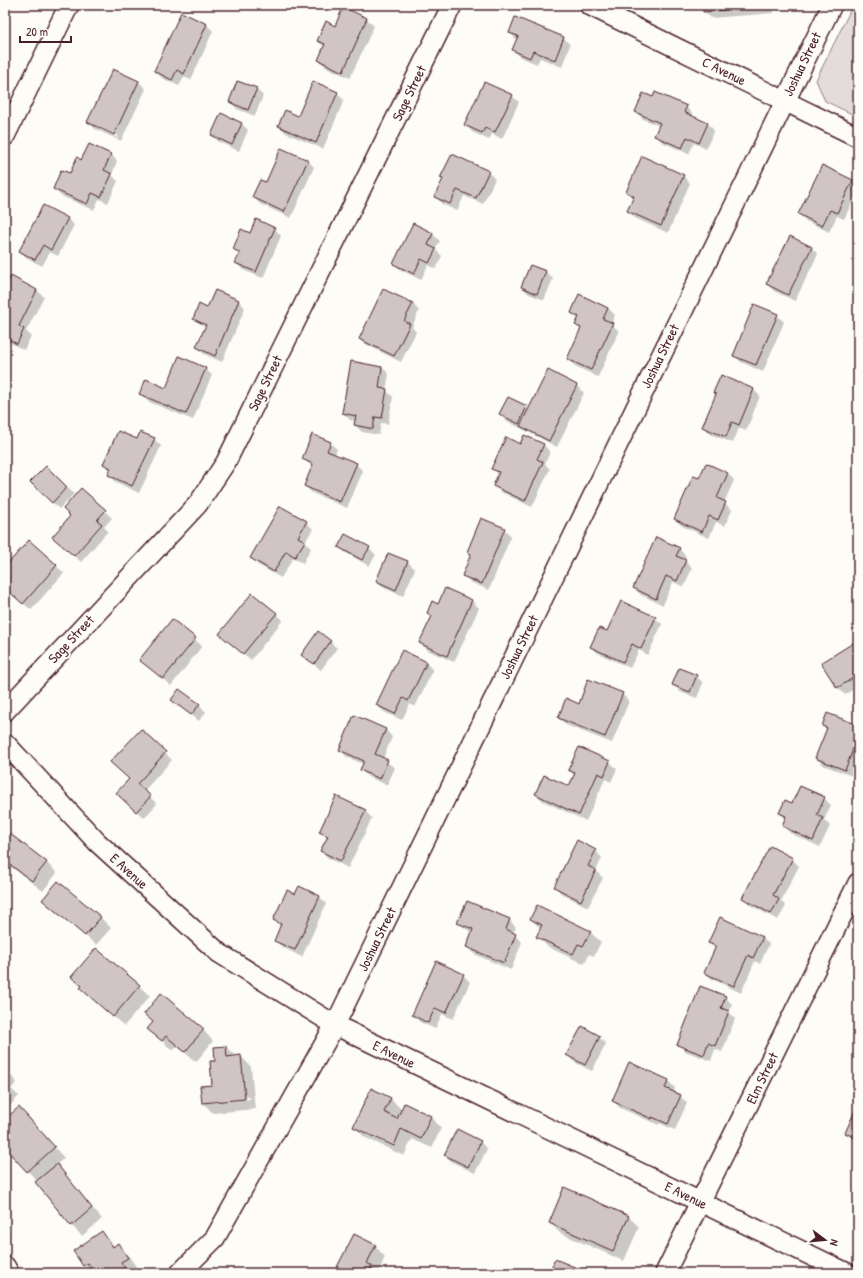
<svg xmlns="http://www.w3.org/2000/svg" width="863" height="1278" viewBox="0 0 863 1278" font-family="'Patrick Hand',sans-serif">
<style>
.green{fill:#e3dcda;stroke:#967e82}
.shadow{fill:#0003;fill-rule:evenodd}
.building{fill:#d0c5c4;stroke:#4a1f2b}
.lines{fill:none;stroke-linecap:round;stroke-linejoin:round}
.minor-casing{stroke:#4a1f2b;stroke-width:22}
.minor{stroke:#fdfcf7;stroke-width:19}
.labels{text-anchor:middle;stroke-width:4;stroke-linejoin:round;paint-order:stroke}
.street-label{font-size:14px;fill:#4a1f2b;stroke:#fdfcf7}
</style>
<rect width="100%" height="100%" fill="#fdfcf7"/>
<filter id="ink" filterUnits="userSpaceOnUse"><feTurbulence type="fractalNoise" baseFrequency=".025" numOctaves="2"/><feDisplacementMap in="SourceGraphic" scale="8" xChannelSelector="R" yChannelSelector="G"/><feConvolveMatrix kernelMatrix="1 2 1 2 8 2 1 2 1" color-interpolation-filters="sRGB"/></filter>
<g filter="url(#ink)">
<path class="green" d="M853 5H858V117L825 101 816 80Z"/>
<g class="shadow">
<path d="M704 5H773L774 13 711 18 704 11Z"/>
<path d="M344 8 367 19 374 26 350 78 326 67 319 60 325 47 318 41 336 27Z"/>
<path d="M206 24 213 31 191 80 184 77 179 86 162 78 155 71Z"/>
<path d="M510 33 564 38 570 45 562 67 540 58 537 64 520 57 513 50 517 40Z"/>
<path d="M114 70 139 82 146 89 121 141 95 129 89 122ZM95 125 118 136V138L95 127Z"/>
<path d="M256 89 263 96 255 116 237 109 230 102Z"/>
<path d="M337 93 344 100 323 149 286 133 279 126 299 117Z"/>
<path d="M512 96 519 102 502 139 492 134 489 140 472 132 466 125Z"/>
<path d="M686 107 693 114 692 117 707 123 714 130 706 149 694 143 689 154 662 142 655 135 659 126 643 119 636 112Z"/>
<path d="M241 123 248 130 239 151 219 142 212 135Z"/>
<path d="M111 154 117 161 112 175 118 181 108 203 99 199 94 210 61 196 54 189 82 161Z"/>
<path d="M307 160 314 167 291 218 260 204 253 197 266 183Z"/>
<path d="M823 166 853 181 858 186V191L844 219 837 216 829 232 806 221 799 214Z"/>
<path d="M488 172 495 179 483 204 464 196 457 211 442 204 436 197 444 179Z"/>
<path d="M683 176 690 183 668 233 635 218 628 211 634 199 627 192Z"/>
<path d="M67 218 74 225 58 256 50 252 42 266 27 258 20 251Z"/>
<path d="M413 225 433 234 440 241 435 249 442 256 436 269 428 265 421 280 401 270 394 264Z"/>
<path d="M275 229 281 236 263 278 243 270 236 263 240 255 234 249 250 234Z"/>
<path d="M811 247 818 254 795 301 774 291 767 284Z"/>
<path d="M530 266 546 272 553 279 544 300 529 294 522 287Z"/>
<path d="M5 290H37L44 297 26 331 31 336 24 350 5 340Z"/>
<path d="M384 290 413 304 419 311 412 327 416 332 401 362 367 345 360 339Z"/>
<path d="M239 301 245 308 222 362 204 354 197 347 206 328 194 319 208 309Z"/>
<path d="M608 308 615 315 611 324 619 331 598 377 575 366 568 359 581 330 576 325 578 319 572 313Z"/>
<path d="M777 315 784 322 763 372 741 362 734 355Z"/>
<path d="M382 367 389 374 386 390 393 397 388 424 381 423 379 435 362 432 355 425 356 421 350 420 343 413Z"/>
<path d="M205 369 212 375 193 420 147 401 141 394 167 389Z"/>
<path d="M548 371 577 386 584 393 557 447 507 421 500 414 508 398 529 410Z"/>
<path d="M754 390 760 396 746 431 739 428 733 443 710 434 703 427 717 395 714 393Z"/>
<path d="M154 439 161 446 139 493 116 482 109 475 111 471 104 464 137 440Z"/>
<path d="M330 443 337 449 335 455 356 464 363 471 347 508 312 493 305 486 313 467 303 459Z"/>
<path d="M520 445H544L550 452 545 464 550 469 532 507 501 492 494 485 499 475 493 468Z"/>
<path d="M46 467 74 494 59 509 32 482Z"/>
<path d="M727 473 734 480 724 503 732 510 725 526 716 522 709 538 682 526 675 519 700 480Z"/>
<path d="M81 489 112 518 104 527 108 531 81 562 60 544Z"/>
<path d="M306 522 313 529 305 542 311 548 303 563 293 558 281 578 258 565 251 558Z"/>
<path d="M504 529 511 536 489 590 470 582 464 575 472 556 468 552Z"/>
<path d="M29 541 64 573 31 610 5 587V569Z"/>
<path d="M339 547 369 548 376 555 369 566 346 553Z"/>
<path d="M679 549 686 556 684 560 692 568 684 587 673 582 663 605 641 595 634 588Z"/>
<path d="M389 554 408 562 415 569 403 596 384 588 377 581Z"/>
<path d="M446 589 472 601 479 608 454 662 427 650 421 643 432 617 428 613 438 605Z"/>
<path d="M276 613 283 620 251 660 220 634Z"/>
<path d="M655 618 662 624 648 655 639 650 630 668 598 653 591 647 607 632Z"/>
<path d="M5 619 11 625 5 631Z"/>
<path d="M172 620 202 646 171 686 141 660Z"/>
<path d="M330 642 337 648 321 670 302 655Z"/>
<path d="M858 642V686L845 695 838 688 823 664Z"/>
<path d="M426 663 433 670 415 707 410 704 402 720 384 712 377 705Z"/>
<path d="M696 676 703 683 697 698 680 692 674 685Z"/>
<path d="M622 694 629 701 612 743 566 725 559 718 579 705Z"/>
<path d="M173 700 199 705 206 712 199 721Z"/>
<path d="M823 726 858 727V761L852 776 823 765 816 758 827 730Z"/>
<path d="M141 730 172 760 144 791 157 804 144 818 124 800Z"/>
<path d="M386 730 392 737 383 759 395 768 387 785 368 777 361 770 363 764 347 757 340 750Z"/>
<path d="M610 762 617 769 611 782 605 779 586 821 543 801 536 794 569 788 575 776 569 770Z"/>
<path d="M824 798 831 805 824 820 830 826 820 847 790 833 783 826 786 819 780 813 793 804Z"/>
<path d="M365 811 372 818 348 868 328 858 322 851 328 839 321 831Z"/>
<path d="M5 831 46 862 57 873 43 891 5 862Z"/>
<path d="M578 842 596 851 602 858 596 871 603 878 588 907 562 894 555 887Z"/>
<path d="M770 847 792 859 799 866 781 901 786 906 778 920 750 905 743 898Z"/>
<path d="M300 888 320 897 326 904 302 957 282 947 275 940 281 927 274 920 296 896Z"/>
<path d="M44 900 100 917 111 928 96 945Z"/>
<path d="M531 919 590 932 601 942 594 956 589 954 584 964 548 947 537 936 541 929Z"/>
<path d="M509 920 516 927 513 934 522 942 511 970 474 954 467 947 473 933 466 929 459 923Z"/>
<path d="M762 938 769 944 760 964 755 961 741 993 712 979 705 972 716 949 709 943Z"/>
<path d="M463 975 470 982 453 1019 442 1014 435 1029 420 1022 413 1015Z"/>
<path d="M139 986 150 996 124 1026 81 988Z"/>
<path d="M725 997 732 1004 729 1012 735 1019 722 1052 715 1049 711 1061 685 1051 679 1044Z"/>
<path d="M149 1029 203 1030 213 1041 196 1062 177 1046 173 1051Z"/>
<path d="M599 1037 606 1044 592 1071 574 1062 568 1055Z"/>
<path d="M226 1047 236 1057 241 1056 251 1067 255 1109 213 1113 203 1103 213 1086 216 1062ZM250 1097V1099L211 1103V1101Z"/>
<path d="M5 1070 17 1082 11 1089 19 1096 5 1111Z"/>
<path d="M668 1081 675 1088 673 1093 680 1096 687 1103 675 1130 659 1123V1125L620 1108 613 1101Z"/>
<path d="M390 1098 402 1110 404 1105 431 1117 441 1128 432 1148 412 1139 404 1156 364 1137 354 1126Z"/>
<path d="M858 1106V1142L846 1133Z"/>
<path d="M29 1118 64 1158 56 1165 102 1219 82 1236 71 1225 38 1182 5 1146 10 1140 5 1134V1120Z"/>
<path d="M480 1142 487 1149 475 1173 452 1162 445 1155Z"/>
<path d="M629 1217 639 1227 624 1261 560 1233 550 1223Z"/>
<path d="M102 1233 115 1247 118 1244 128 1255 137 1268 131 1273H92L84 1265Z"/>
<path d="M375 1246 385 1257 378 1273H343L339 1266Z"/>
</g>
<g class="building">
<path d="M703 5H767V6L703 12Z"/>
<path d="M343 7 367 18 343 72 318 60 325 44 317 41 326 21 335 26Z"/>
<path d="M181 12 207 24 184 74 177 70 172 80 154 71Z"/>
<path d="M515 17 564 37 555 60 533 51 530 58 512 50 518 36 509 33Z"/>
<path d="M113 69 139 81 114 135 87 122Z"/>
<path d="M237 81 257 88 248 110 229 102Z"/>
<path d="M313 81 338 92 316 143 278 126 285 110 298 116Z"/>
<path d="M484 82 513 95 495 132 485 128 482 133 464 125Z"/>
<path d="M655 92 687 106 684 112 708 123 699 143 687 137 682 148 654 136 660 123 635 112 643 93 653 97Z"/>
<path d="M221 113 242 123 232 145 211 135Z"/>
<path d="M89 144 111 154 104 170 112 174 101 197 92 193 87 204 53 189 61 170 70 173 77 157 81 160Z"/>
<path d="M281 148 308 160 284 212 252 197 260 180 266 182Z"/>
<path d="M452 154 489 171 476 198 457 190 450 204 434 197 443 179 440 178Z"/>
<path d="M642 156 684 175 661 226 627 211 634 196 626 192Z"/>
<path d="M822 165 853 180 837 213 830 210 822 226 798 214Z"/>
<path d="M43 205 68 218 51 250 43 245 35 260 19 251Z"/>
<path d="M256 219 275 228 256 272 235 263 240 253 233 249 241 229 250 233Z"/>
<path d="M413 223 433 233 428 245 436 249 429 263 421 259 414 274 393 264Z"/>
<path d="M790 236 812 247 788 295 766 284Z"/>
<path d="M530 265 546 271 537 294 521 287Z"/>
<path d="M11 276 37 290 19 326 24 329 17 344 5 337V288Z"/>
<path d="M383 289 413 303 404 321 410 324 394 356 359 339Z"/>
<path d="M215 290 239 300 215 356 196 347 206 325 193 319 199 304 207 308Z"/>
<path d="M579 294 608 308 603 319 613 323 591 370 567 359 581 328 575 325 579 317 571 313Z"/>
<path d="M754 304 778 314 756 365 733 356Z"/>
<path d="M179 356 206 368 186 414 139 394 146 379 166 388Z"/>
<path d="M351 361 382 367 379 388 387 389 382 418 375 417 373 429 354 425 356 416 342 413Z"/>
<path d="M548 370 577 385 549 441 520 426Z"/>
<path d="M721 375 754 389 739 425 732 422 726 437 702 427 716 394 713 393Z"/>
<path d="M508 397 527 406 519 424 499 414Z"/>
<path d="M118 431 137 439 140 432 155 438 132 486 108 475 111 468 103 464Z"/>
<path d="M312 434 331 442 327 451 357 463 340 502 304 486 313 464 302 459Z"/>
<path d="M524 435 544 444 537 459 543 462 525 501 493 486 499 472 491 469 506 437 520 444Z"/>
<path d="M706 463 728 473 717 498 726 502 718 520 709 516 702 532 674 519 693 476 699 478Z"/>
<path d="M46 466 67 487 52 503 30 482Z"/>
<path d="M81 488 106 510 97 520 102 524 74 556 52 537 70 516 63 509Z"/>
<path d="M280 506 307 521 298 537 305 541 295 557 286 551 274 572 250 558Z"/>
<path d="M481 518 505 528 482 584 462 576 471 554 467 552Z"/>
<path d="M345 534 370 547 362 560 338 547Z"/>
<path d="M656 537 680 548 676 556 686 560 677 581 666 576 656 599 633 588Z"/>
<path d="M29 540 57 565 23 604 5 588V567Z"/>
<path d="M388 553 408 561 396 590 376 581Z"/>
<path d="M445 588 472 600 447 656 419 643 432 616 427 613 432 601 438 604Z"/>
<path d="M252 593 277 613 243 654 219 634Z"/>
<path d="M621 601 656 617 641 649 632 644 623 662 590 647 599 628 607 631Z"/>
<path d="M172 619 196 638 163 679 139 660Z"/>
<path d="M318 631 331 641 314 664 301 655Z"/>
<path d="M858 640V675L837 688 821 663Z"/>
<path d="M402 650 427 662 408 701 403 698 395 714 376 705Z"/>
<path d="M679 668 697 675 690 692 672 685Z"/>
<path d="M588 679 623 693 605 737 558 718 566 698 579 704Z"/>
<path d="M179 689 200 704 191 715 171 700Z"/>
<path d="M827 713 858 725V737L845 770 815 758 827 728 822 726Z"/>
<path d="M354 715 386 729 375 754 388 760 380 779 360 770 364 761 339 750Z"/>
<path d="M141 729 166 752 137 784 151 796 136 812 116 793 129 779 110 762Z"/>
<path d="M579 747 610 761 604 776 598 773 579 815 535 794 544 775 569 786 575 773 568 770Z"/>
<path d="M800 786 825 797 817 815 823 818 813 841 782 826 786 816 779 813 785 800 792 803Z"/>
<path d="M336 796 366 810 341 861 320 851 328 836 319 832Z"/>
<path d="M5 830 47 862 32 881 5 861Z"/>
<path d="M577 840 596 850 588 866 596 870 581 901 554 887Z"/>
<path d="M770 846 793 858 773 895 779 899 771 914 742 898Z"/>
<path d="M58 881 101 917 85 936 42 900Z"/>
<path d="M299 886 320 896 295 950 274 941 281 924 273 920 287 890 295 894Z"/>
<path d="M467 901 510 919 506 929 516 934 504 963 466 947 473 929 457 923Z"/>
<path d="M537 905 591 931 583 946 578 944 573 954 536 937 542 925 530 919Z"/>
<path d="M720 917 763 937 753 958 748 955 734 986 704 973 716 946 708 943Z"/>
<path d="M96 948 140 985 113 1017 80 988 82 986 71 977Z"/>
<path d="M436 961 464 974 446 1013 435 1008 428 1023 412 1015Z"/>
<path d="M700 986 726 996 721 1008 729 1011 715 1046 708 1043 704 1055 677 1045Z"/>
<path d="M161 993 204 1029 185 1052 166 1036 162 1041 147 1029 153 1022 144 1014Z"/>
<path d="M582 1026 600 1036 585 1065 566 1055Z"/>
<path d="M226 1046 227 1057 241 1055 245 1099 202 1103 200 1086 212 1085 210 1061H215L214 1047Z"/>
<path d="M629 1062 669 1080 665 1088 681 1095 668 1124 652 1117V1119L612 1101Z"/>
<path d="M371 1088 391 1098 384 1112 397 1119 404 1103 431 1116 421 1139 401 1129 394 1146 353 1127Z"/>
<path d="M858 1104V1139L845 1133Z"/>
<path d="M19 1107 55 1147 27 1172 5 1148V1143L9 1140 5 1136V1119Z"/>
<path d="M457 1129 481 1141 468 1167 444 1155Z"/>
<path d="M57 1164 92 1208 71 1226 35 1182Z"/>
<path d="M564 1187 629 1216 613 1251 549 1223Z"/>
<path d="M102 1231 113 1247 118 1243 128 1258 121 1262 128 1273H95L88 1263 83 1266 73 1251Z"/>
<path d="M354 1234 376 1245 367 1263 372 1266 368 1273H342L344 1270 337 1267Z"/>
<path d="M555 1259 589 1273H549Z"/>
</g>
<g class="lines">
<defs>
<g id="minor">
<path d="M589 5 858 137"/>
<path d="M5 136 69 5"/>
<path d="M5 711 198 504 226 462 452 5"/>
<path d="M5 743 97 842 219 953 335 1025 847 1273"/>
<path d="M5 1266 9 1273"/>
<path d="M180 1273 215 1238 335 1025 832 5"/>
<path d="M665 1273 858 883"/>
</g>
</defs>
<use href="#minor" class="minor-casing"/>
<use href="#minor" class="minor"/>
</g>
</g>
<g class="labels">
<g class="street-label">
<text transform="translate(802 64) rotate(-64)" y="5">Joshua Street</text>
<text transform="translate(724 71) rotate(26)" y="5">C Avenue</text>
<text transform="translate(409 93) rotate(-64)" y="5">Sage Street</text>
<text transform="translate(660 356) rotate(-64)" y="5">Joshua Street</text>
<text transform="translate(265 383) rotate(-64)" y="5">Sage Street</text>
<text transform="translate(71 639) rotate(-47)" y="5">Sage Street</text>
<text transform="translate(519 647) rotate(-64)" y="5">Joshua Street</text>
<text transform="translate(129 871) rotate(42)" y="5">E Avenue</text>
<text transform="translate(377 939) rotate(-64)" y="5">Joshua Street</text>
<text transform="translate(394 1054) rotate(26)" y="5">E Avenue</text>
<text transform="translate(762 1078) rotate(-64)" y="5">Elm Street</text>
<text transform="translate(686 1195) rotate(26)" y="5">E Avenue</text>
</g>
</g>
<rect width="863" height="1278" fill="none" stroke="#fdfcf7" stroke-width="20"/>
<rect x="10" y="10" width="843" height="1258" fill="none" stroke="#4a1f2b" stroke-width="1.5" filter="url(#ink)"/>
<g transform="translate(825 1240) rotate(106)" stroke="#fdfcf7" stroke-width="3" paint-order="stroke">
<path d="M0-3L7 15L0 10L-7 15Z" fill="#4a1f2b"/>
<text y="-6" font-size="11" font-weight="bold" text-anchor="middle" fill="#4a1f2b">N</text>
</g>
<path d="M20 36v6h51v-6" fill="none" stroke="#4a1f2b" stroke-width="2"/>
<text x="26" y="36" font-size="12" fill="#4a1f2b" stroke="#fdfcf7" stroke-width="3" paint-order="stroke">20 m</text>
</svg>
